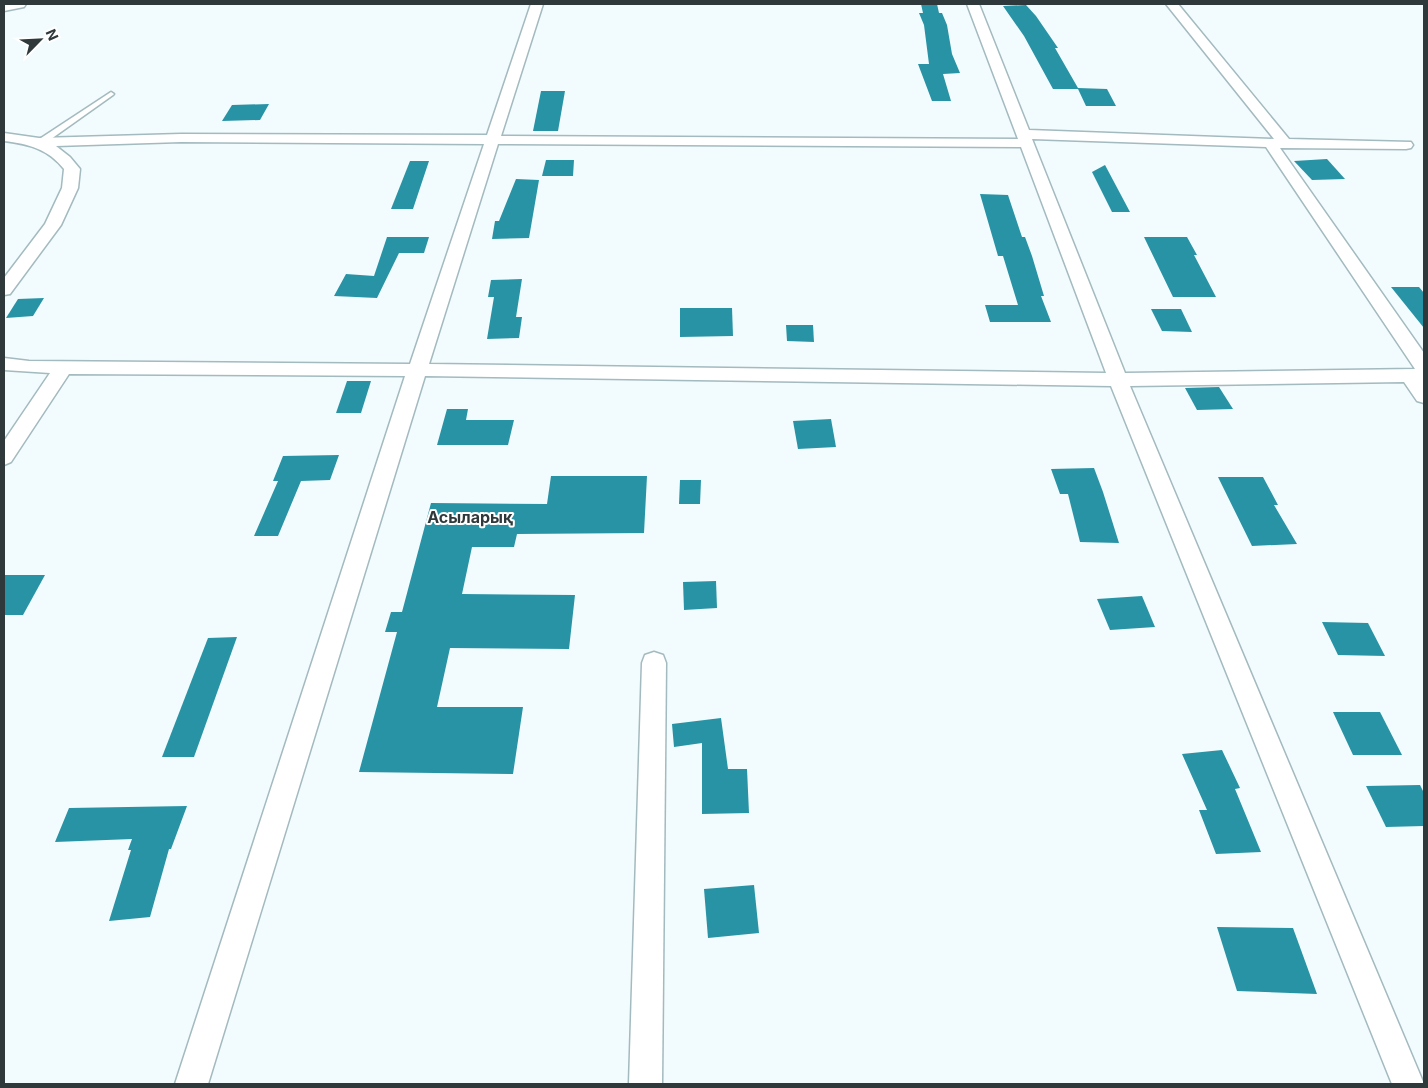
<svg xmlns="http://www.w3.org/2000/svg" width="1428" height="1088" viewBox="0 0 1428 1088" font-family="Inter,sans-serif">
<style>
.building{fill:#2893a5}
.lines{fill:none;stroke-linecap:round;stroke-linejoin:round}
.service-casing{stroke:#a3babf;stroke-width:3}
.minor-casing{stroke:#a3babf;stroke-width:3}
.service{fill:#fff;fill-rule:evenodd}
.minor{fill:#fff;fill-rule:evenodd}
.labels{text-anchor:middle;stroke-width:4;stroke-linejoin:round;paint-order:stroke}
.quarter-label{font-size:16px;font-weight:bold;fill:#2f383a;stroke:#fff}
</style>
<rect width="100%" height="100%" fill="#f2fbfd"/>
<g class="building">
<path d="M921 4H937L939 13H942L947 25 952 54 960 73 943 74 951 101H932L918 64H929L924 25 919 13H923Z"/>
<path d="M1026 5 1036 16 1058 48H1055L1078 88 1107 89 1116 106H1086L1078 89H1053L1024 36 1003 6Z"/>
<path d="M541 91H565L558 131H533Z"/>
<path d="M269 104 260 120 222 121 232 105Z"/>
<path d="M1327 159 1345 179 1312 180 1294 161Z"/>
<path d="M546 160H574L573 176H542Z"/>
<path d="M410 161H429L413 209H391Z"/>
<path d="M1105 165 1130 212H1112L1092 172Z"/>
<path d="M516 179 539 180 529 238 492 239 495 221H499Z"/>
<path d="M980 194 1008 195 1022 237H1025L1032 256 1044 296H1041L1051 322H990L985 305H1018L1003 256H998Z"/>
<path d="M387 237H429L424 253H399L377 298 334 296 346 274 374 276Z"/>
<path d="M1144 237H1187L1197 255H1194L1216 297H1173Z"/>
<path d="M522 279 516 317H522L519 338 487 339 494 297H488L491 280Z"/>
<path d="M1391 287H1419L1424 293V328Z"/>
<path d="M44 298 33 316 6 318 18 299Z"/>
<path d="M680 308H732L733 336 680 337Z"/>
<path d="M1151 309H1181L1192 332 1162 331Z"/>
<path d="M786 325H813L814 342 787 341Z"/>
<path d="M347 381H371L361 413H336Z"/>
<path d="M1219 387 1233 409 1197 410 1185 388Z"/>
<path d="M447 409H468L466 420H514L508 445H437Z"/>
<path d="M831 419 836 447 798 449 793 421Z"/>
<path d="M339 455 330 480 301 481 278 536H254L278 481H273L283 456Z"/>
<path d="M1094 468 1103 492 1119 543 1080 542 1068 494H1060L1051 469Z"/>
<path d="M551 476H647L644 533 517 534 514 547H472L462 594 575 595 569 649 450 648 437 707H523L513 774 359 772 397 632H385L391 612H402L431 503 547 504Z"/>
<path d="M1218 477H1263L1278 505H1274L1297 544 1252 546Z"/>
<path d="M680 480H701L700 504H679Z"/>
<path d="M4 575H45L23 615H4Z"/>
<path d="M716 581 717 608 684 610 683 582Z"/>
<path d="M1142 596 1155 627 1110 630 1097 599Z"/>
<path d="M1322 622 1368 623 1385 656 1338 655Z"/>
<path d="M237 637 194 757H162L208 638Z"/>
<path d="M1333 712H1380L1402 755H1353Z"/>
<path d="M721 718 728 769H747L749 813 702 814V743L674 747 672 724Z"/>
<path d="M1222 750 1240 788 1235 789 1261 852 1216 854 1199 810H1207L1182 754Z"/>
<path d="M1420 785 1424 793V826L1386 827 1366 786Z"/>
<path d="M187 806 171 849H169L150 917 109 921 131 850H128L132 839 55 842 69 808Z"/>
<path d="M754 885 759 933 708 938 704 889Z"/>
<path d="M1217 927 1293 928 1317 994 1237 991Z"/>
</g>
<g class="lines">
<defs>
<path id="service" d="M111 92 114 94 113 95 44 144H38V140Z"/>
<g id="minor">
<path d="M4 4H26L24 7 4 11Z"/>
<path d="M531 4H543L501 136 1018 139 967 4H979L1029 130 1274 139 1166 4H1178L1289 139 1411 142 1413 145 1411 148 1406 149 1280 148 1424 353V403L1417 401 1404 382 1130 386 1424 1084H1392L1111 386 425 376 208 1084H175L405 376 69 374 11 462 4 465V441L50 373 4 370V358L29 361 410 364 484 144 181 142 56 146 70 157 80 169 78 188 61 225 10 294 4 295V278L45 224 62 188 64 169C48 149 29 144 4 141V133L39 138 181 134 487 135ZM1032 139 1266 147 1415 369 1125 373ZM498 144 1021 147 1106 373 429 364Z"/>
<path d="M654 652 663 655 666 663 662 1084H629L642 663 645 655Z"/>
</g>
</defs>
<use href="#service" class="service-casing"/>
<use href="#minor" class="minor-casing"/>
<use href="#service" class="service"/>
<use href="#minor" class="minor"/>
</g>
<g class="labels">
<g class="quarter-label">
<text x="470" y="523">Асыларық</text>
</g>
</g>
<rect width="1428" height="1088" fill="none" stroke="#2f383a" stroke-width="10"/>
<g transform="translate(40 40) rotate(66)" stroke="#ffffff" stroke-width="4" paint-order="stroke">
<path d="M0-4L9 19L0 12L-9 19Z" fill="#2f383a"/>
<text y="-8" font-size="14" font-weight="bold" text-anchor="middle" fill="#2f383a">N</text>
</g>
</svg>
